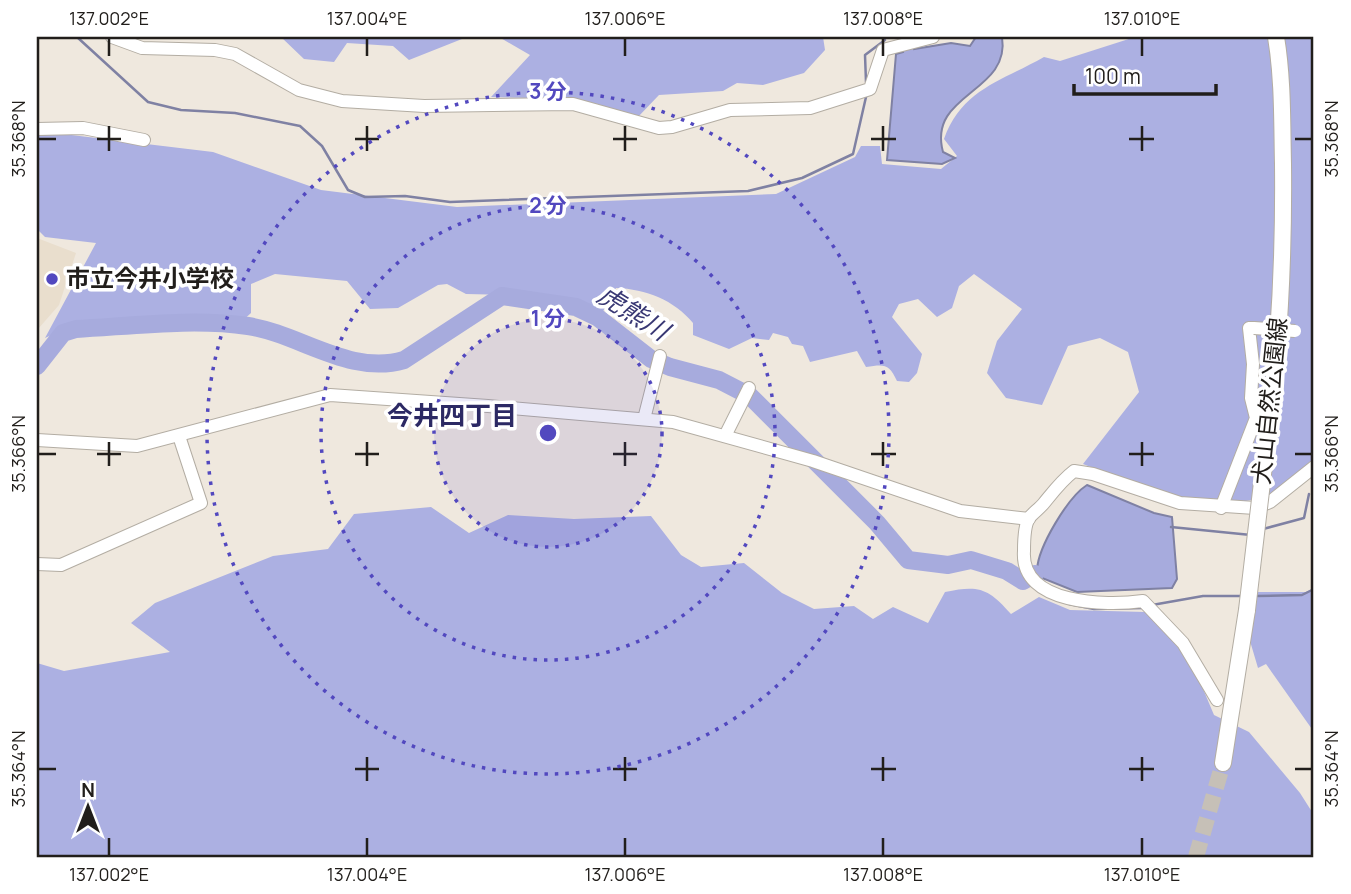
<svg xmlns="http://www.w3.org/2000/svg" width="1351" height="894" viewBox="0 0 1351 894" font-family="Manrope,'Noto Sans JP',sans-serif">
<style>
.built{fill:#e9decd}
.forest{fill:#acb0e2}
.water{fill:#a7abdd;stroke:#7f81a3;stroke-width:2}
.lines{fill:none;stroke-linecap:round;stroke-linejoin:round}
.stream{stroke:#7f81a3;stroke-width:2.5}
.river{stroke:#a7abdd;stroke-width:18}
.major-tunnel{stroke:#c6c0b7;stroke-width:16;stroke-dasharray:16 8;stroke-linecap:butt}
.minor-casing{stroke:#b3ada3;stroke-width:14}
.major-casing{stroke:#b3ada3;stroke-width:18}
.minor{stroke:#fff;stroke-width:12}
.major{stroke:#fff;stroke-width:16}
.minor-bridge-casing{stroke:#b3ada3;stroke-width:14;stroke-linecap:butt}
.major-bridge-casing{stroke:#b3ada3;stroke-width:18;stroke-linecap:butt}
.minor-bridge{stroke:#fff;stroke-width:12}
.major-bridge{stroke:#fff;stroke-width:16}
.ticks{fill:none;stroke:#211e1b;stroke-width:2.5}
.ring{fill:none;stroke:#5248bf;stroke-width:3.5;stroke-dasharray:3.5 7}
.poi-dot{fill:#5248bf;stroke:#fff;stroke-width:2.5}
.labels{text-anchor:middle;stroke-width:7;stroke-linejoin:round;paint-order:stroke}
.poi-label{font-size:24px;font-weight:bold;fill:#211e1b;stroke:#fff;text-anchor:start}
.street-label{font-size:24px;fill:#211e1b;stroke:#fff}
.water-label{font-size:26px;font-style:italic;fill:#393874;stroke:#fff}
.neighbourhood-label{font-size:26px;font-weight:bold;fill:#2c2964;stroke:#fff}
.centre{fill:#5248bf;stroke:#fff;stroke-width:3.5}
.ring-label{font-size:21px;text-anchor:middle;font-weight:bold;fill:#5248bf;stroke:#fff;stroke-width:7;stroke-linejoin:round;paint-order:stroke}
.neatline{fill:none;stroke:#211e1b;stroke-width:2.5}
.ticks-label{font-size:18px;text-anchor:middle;fill:#211e1b}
</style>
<rect width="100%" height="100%" fill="#efe8de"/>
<path class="built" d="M37 238 76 253 59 305 38 329Z"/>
<g class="forest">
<path d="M281 37H467L409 60 393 46 347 43 334 62 304 59Z"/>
<path d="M499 37H823L825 50 804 73 763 85 737 83 723 91 659 95 637 118 574 99 491 97 530 55Z"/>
<path d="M1135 37H1314V463C1302 473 1286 490 1271 495 1206 517 1142 487 1083 464L1139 392 1128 352 1100 338 1068 346 1042 405 1006 398 987 373 997 341 1022 309 974 274 959 286 952 308 937 317 918 299 899 304 892 317 922 354 917 373 909 382 897 381C889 364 885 364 866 367L857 351 810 362 803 346 792 344 788 337 773 333 769 340 752 338 729 349 693 335V323C674 300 646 289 616 288L601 315 581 306 516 295 466 294 447 284 438 285 398 308 370 309 347 281 275 274 251 284V313L240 323 150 322 71 326 45 338 96 243 45 237 37 229V135L63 134 213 152 321 190 457 207 776 194 855 157 861 146H880L882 164 941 169 957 156 944 139C962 89 1002 81 1044 57L1060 61Z"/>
<path d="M431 507 469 533 508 515 574 519 651 516 681 555 701 567 744 563 782 593 814 609 854 606 873 619 893 607 928 623 945 592C979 585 988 588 1011 614L1039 597 1070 610 1145 612 1164 627 1193 665 1214 715 1249 732 1300 793 1314 815V857H37V663L64 671 170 652 131 623 155 603 273 556 328 549 354 514Z"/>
<path d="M1314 588V732L1266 664 1258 668 1250 641 1258 592H1306Z"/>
</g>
<g class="water">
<path d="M976 37H1002C1011 93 927 93 943 152L955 158 942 164 887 160 896 54 903 52 902 45 913 43 914 49 951 43 970 46Z"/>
<path d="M1087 485 1154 513 1172 517 1177 579 1172 588 1077 592 1037 576 1033 571 1037 570C1038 547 1068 497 1087 485Z"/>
</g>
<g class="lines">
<g class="stream">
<path d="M77 37 148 102 181 110 235 113 300 126 322 146 348 190 365 197 405 196 450 202 748 191 802 178 853 154 866 97"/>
<path d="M866 82 865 55 885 40"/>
<path d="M1171 527 1251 535"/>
<path d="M1263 529 1304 518 1309 494"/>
<path d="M1023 581 1032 586"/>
<path d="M1256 596 1302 595 1314 589"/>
<path d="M1069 604 1094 609 1142 608"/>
<path d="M1152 605 1203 596H1243"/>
</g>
<path class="river" d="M37 366 63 333 76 329C132 326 193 318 248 326 300 334 350 376 404 360L502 296 576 307 597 317 651 359 670 367 719 380 750 396 877 523 908 560 948 565 971 560 1007 571 1023 581 1035 574"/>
<path class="major-tunnel" d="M1196 857 1223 763"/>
<defs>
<g id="minor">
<path d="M112 37 142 48 215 50 235 54 299 90 342 101 424 106 573 104 659 128 672 127 730 110 810 108 870 89 883 50 933 37"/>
<path d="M37 129 83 128 144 140"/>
<path d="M644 419 660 356"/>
<path d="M725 436 749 388"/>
<path d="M37 440 137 446 330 395 488 406 673 422 813 461 960 511 1029 519"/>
<path d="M1221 508 1256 418 1251 398 1253 364 1249 328H1254"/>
<path d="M37 564 61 565 201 503 179 436"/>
<path d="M1217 700 1183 643 1143 601C1106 606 1020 605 1024 551 1024 542 1024 526 1029 518 1033 513 1040 508 1044 503 1053 492 1062 480 1074 471L1093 474 1180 503 1255 508 1270 502 1314 467"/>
</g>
<g id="major">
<path d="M1265 457C1279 360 1284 262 1283 164 1282 122 1283 79 1276 37"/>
<path d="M1223 763 1247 610"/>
</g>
</defs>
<use href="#minor" class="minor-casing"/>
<use href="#major" class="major-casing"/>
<use href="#minor" class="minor"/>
<use href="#major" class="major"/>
<defs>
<path id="minor-bridge" d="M1254 328 1295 331"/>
<path id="major-bridge" d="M1247 610 1265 457"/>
</defs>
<use href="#minor-bridge" class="minor-bridge-casing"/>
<use href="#major-bridge" class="major-bridge-casing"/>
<use href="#minor-bridge" class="minor-bridge"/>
<use href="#major-bridge" class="major-bridge"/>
</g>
<path class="ticks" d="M109 38V56M367 38V56M625 38V56M883 38V56M1142 38V56M109 126V151M367 126V151M625 126V151M883 126V151M1142 126V151M38 139H56M97 139H121M355 139H379M613 139H637M871 139H896M1129 139H1154M1295 139H1312M109 442V466M367 442V466M625 442V466M883 442V466M1142 442V466M38 454H56M97 454H121M355 454H379M613 454H637M871 454H896M1129 454H1154M1295 454H1312M367 757V781M625 757V781M883 757V781M1142 757V781M38 769H56M355 769H379M613 769H637M871 769H896M1129 769H1154M1295 769H1312M109 838V856M367 838V856M625 838V856M883 838V856M1142 838V856"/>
<circle cx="548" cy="433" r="114" fill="#5248bf" fill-opacity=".12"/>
<g class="ring">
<circle cx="548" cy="433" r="114"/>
<circle cx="548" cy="433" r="227"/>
<circle cx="548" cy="433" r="341"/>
</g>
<circle class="poi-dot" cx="52" cy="279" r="7"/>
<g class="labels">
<g class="poi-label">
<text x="66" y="287">市立今井小学校</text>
</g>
<g class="street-label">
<text transform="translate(1270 401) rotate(-84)" y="8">犬山自然公園線</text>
</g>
<g class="water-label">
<text transform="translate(633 313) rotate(32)" y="9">虎熊川</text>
</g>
<g class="neighbourhood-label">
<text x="452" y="425">今井四丁目</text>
</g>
</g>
<circle cx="548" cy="433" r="10" class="centre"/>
<g class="ring-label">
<text x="548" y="99">3 分</text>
<text x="548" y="213">2 分</text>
<text x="548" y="326">1 分</text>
</g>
<rect width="1351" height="894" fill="none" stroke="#ffffff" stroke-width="77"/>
<g transform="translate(88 807)" stroke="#ffffff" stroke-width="5" paint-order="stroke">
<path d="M0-5L12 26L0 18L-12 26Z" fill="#211e1b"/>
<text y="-10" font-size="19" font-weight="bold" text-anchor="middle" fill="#211e1b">N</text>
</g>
<path d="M1074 84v10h142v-10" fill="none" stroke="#211e1b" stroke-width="3.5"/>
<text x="1085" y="84" font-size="21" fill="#211e1b" stroke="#ffffff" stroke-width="5" paint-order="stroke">100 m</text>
<rect x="38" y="38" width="1274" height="818" class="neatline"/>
<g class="ticks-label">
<text x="109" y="25">137.002°E</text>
<text x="367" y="25">137.004°E</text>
<text x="625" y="25">137.006°E</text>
<text x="883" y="25">137.008°E</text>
<text x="1142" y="25">137.010°E</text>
<text transform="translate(19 139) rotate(-90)" y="6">35.368°N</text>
<text transform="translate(1332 139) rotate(-90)" y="6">35.368°N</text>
<text transform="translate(19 454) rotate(-90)" y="6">35.366°N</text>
<text transform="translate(1332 454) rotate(-90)" y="6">35.366°N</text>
<text transform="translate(19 769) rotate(-90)" y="6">35.364°N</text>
<text transform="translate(1332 769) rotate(-90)" y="6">35.364°N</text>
<text x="109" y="881">137.002°E</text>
<text x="367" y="881">137.004°E</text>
<text x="625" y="881">137.006°E</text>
<text x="883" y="881">137.008°E</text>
<text x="1142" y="881">137.010°E</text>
</g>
</svg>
